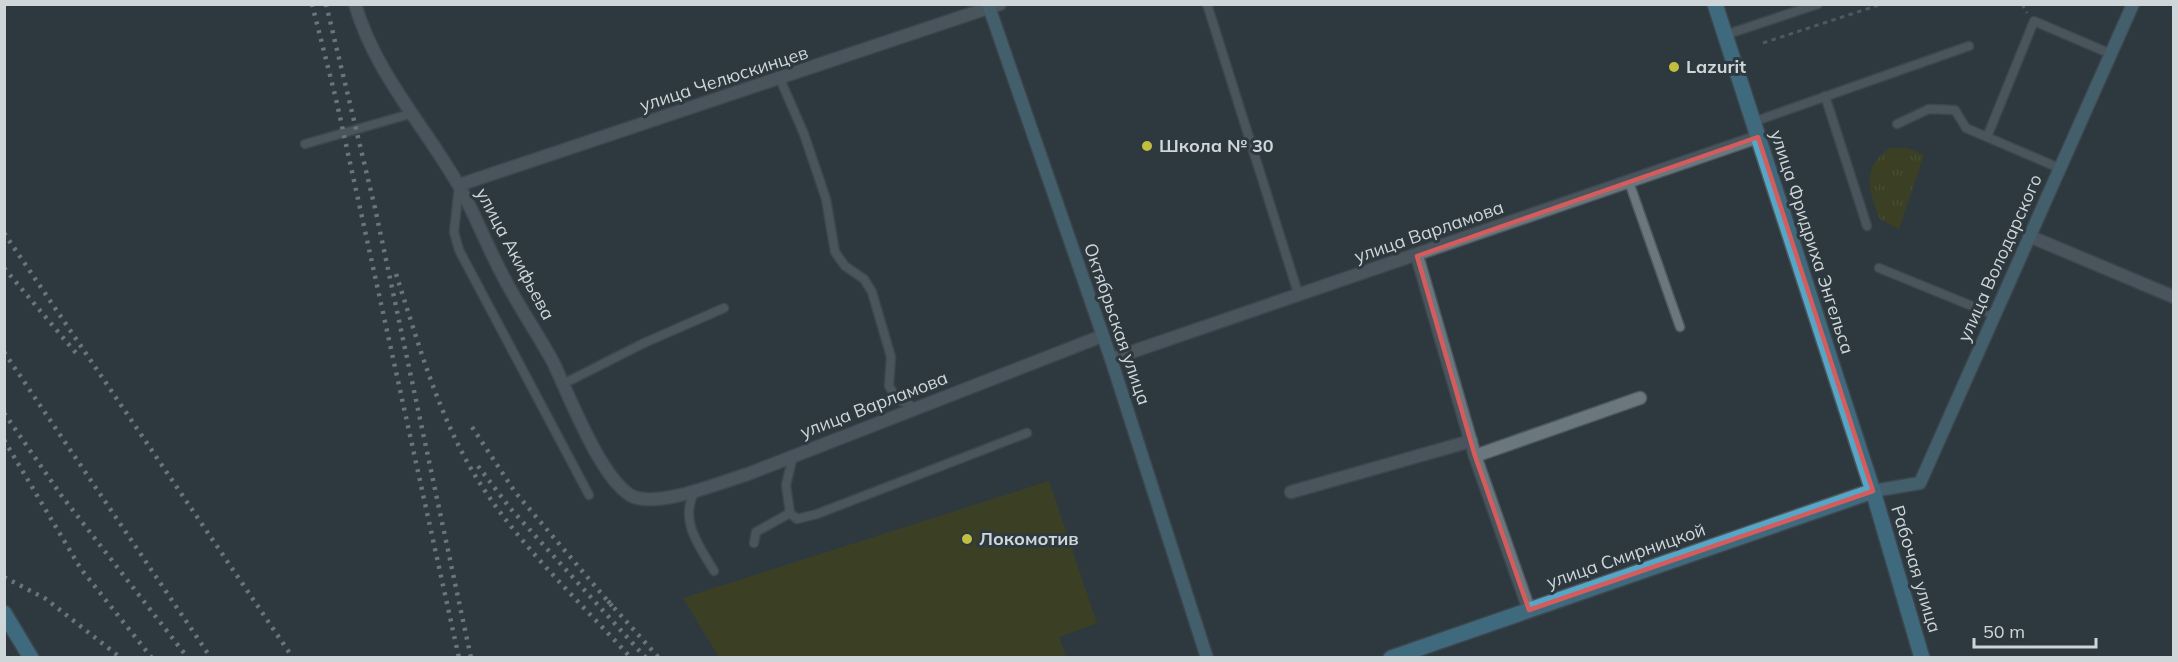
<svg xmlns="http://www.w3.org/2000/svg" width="2178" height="662" viewBox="0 0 2178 662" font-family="Mulish,sans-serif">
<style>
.park{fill:url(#park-tufts)}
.pitch{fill:#4c4a03}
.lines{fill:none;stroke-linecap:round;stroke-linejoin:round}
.service-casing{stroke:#4e575c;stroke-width:11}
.minor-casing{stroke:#4e575c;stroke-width:15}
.secondary-casing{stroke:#4e575c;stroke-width:15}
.primary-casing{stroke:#4e575c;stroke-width:18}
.path{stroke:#768084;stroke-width:3;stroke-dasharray:4.5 4.5;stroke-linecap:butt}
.service{stroke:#6a777e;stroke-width:8}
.minor{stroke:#6a777e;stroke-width:12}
.secondary{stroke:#608ea3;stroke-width:12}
.primary{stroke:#56a6c7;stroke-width:15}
.rail{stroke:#b5bdc0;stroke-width:4.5;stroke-dasharray:3 6;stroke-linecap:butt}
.marked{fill:none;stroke:#d45c5d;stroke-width:4.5;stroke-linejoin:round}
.poi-dot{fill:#c1be40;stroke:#2e393f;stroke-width:2}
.labels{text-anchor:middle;stroke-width:6;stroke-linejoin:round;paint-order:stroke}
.poi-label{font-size:18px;font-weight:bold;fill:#cfd6d9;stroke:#2e393f;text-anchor:start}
.street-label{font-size:18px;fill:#cfd6d9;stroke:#2e393f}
</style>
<defs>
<pattern id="park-tufts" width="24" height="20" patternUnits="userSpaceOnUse" patternTransform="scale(1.5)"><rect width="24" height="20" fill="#4c4a03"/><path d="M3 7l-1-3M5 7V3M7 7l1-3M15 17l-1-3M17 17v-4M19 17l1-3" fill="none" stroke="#656327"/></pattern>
</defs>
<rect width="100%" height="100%" fill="#2e393f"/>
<path class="park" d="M1891 148H1907L1924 155 1899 229 1880 219C1868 191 1861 165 1891 148Z"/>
<path class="pitch" d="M1049 481 1097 623 1059 637 1066 657H719L683 598Z"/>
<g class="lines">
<defs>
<g id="service">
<path d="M1207 4 1299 296"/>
<path d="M1725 35 1818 4"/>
<path d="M780 79 804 134 826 199 835 252 845 266 864 279 872 292 891 357 889 386 897 399 916 408"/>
<path d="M1825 96 1867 226"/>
<path d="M1753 122 1969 46"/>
<path d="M1897 124 1929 109 1955 110 1966 128 2059 168"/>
<path d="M1987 137 2034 21 2111 54"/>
<path d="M305 144 410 114"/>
<path d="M1629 182 1680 327"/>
<path d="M459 186 454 232 459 250 589 495"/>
<path d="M1879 268 1994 315"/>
<path d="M563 384 644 343 724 308"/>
<path d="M793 456 786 485 790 513 797 519 817 514 1027 433"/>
<path d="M695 491C679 520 698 544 714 571"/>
<path d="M754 543 756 532 790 513"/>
</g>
<g id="minor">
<path d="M355 4C375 73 424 125 459 186 475 214 487 246 503 276 518 305 537 333 553 362 570 397 599 475 630 495 655 510 721 482 748 474L1102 336"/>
<path d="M459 185 1000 4"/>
<path d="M2029 236 2174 297"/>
<path d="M1417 256 1475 456 1529 610"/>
<path d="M1111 359 1758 137"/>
<path d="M1475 456 1640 398"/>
<path d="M1291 492 1471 441"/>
</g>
<g id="secondary">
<path d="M988 4 1111 359 1207 658"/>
<path d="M1873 491 1920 483 2133 4"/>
</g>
<g id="primary">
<path d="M1715 4 1873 491 1922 658"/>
<path d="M4 613 31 658"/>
<path d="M1391 658 1873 491"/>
</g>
</defs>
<use href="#service" class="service-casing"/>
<use href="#minor" class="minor-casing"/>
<use href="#secondary" class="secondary-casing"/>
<use href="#primary" class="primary-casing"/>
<g class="path">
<path d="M2022 4 2027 13"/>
<path d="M1763 43 1882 4"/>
</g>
<use href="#service" class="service"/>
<use href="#minor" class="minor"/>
<use href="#secondary" class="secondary"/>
<use href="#primary" class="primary"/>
<g class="rail">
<path d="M312 4 336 99 459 658"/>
<path d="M326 4 375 208 471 658"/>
<path d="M4 233 293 658"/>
<path d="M4 268 76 353"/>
<path d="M396 274C419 345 440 422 481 485 522 548 580 602 631 658"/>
<path d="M4 352 211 658"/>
<path d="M4 413 61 495 188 658"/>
<path d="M472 427 515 492 612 606"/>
<path d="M4 440 81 569 152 658"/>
<path d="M478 466 510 508 646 658"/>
<path d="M4 577 46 599 121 658"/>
<path d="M608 601 659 658"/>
</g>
</g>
<path d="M0 0H2178V662H0ZM1758 137 1873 491 1529 610 1475 456 1417 256Z" fill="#2e393f" fill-opacity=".55" fill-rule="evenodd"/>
<path class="marked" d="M1758 137 1873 491 1529 610 1475 456 1417 256Z"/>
<g class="poi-dot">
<circle cx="1674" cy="67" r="6"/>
<circle cx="1147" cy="146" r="6"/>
<circle cx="967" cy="539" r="6"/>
</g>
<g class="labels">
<g class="poi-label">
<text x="1686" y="73">Lazurit</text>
<text x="1159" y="152">Школа № 30</text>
<text x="979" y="545">Локомотив</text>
</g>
<g class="street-label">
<text transform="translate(724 79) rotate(-18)" y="6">улица Челюскинцев</text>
<text transform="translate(1429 232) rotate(-19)" y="6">улица Варламова</text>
<text transform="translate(1812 242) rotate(72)" y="6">улица Фридриха Энгельса</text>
<text transform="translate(515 254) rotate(62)" y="6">улица Акифьева</text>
<text transform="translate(2000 258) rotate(-66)" y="6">улица Володарского</text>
<text transform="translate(1117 324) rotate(71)" y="6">Октябрьская улица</text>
<text transform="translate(874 405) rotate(-21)" y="6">улица Варламова</text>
<text transform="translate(1626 556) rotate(-19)" y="6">улица Смирницкой</text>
<text transform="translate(1916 569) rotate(73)" y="6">Рабочая улица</text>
</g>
</g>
<rect width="2178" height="662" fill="none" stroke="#cfd6d9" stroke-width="12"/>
<path d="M1974 638v9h122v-9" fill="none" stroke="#cfd6d9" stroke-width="3"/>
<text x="1983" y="638" font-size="18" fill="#cfd6d9" stroke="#2e393f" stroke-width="4.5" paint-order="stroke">50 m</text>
</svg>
